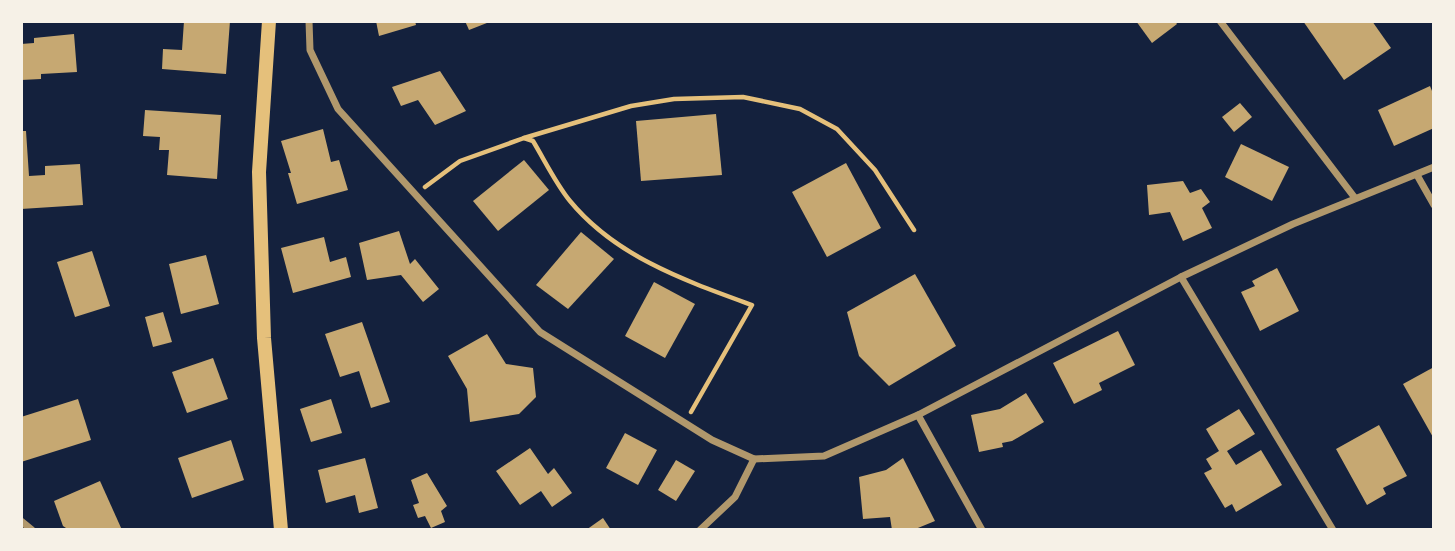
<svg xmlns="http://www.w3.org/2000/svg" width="1455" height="551" viewBox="0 0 1455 551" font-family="'Sofia Sans Condensed',sans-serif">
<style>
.building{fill:#c6a872}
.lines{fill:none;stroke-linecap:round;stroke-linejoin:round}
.path{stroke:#e5c07b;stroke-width:4.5}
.minor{stroke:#b1986c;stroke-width:7}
.secondary{stroke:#e5c07b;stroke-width:14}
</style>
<rect width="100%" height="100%" fill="#14213d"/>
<g class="building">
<path d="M184 21H230L226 74 162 69 163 49 182 50Z"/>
<path d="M376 21H415L416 25 379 36Z"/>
<path d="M465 21H492L469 30Z"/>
<path d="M1136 21H1175L1177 24 1152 43Z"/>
<path d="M1303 21H1372L1391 48 1344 80Z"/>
<path d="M74 34 77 72 41 74V79L21 80V44L34 43V38Z"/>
<path d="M440 71 466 111 435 125 418 100 401 106 392 87Z"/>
<path d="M1430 86 1434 96V128L1394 146 1378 110Z"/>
<path d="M1240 103 1252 117 1234 132 1222 117Z"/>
<path d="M145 110 221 115 217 179 167 175 169 150H159L160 137 143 136Z"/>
<path d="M716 114 722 175 641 181 636 121Z"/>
<path d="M323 129 331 162 339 160 348 190 297 204 288 173H291L281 141Z"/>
<path d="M21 131H26L29 176 45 175V166L80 164 83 205 21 209Z"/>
<path d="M1241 144 1289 167 1272 201 1225 177Z"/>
<path d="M524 160 549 190 498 231 473 201Z"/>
<path d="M846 163 881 228 827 257 792 192Z"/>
<path d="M1183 181 1190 193 1201 189 1210 202 1202 208 1212 228 1183 241 1170 212 1149 215 1147 185Z"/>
<path d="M399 231 410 264 415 259 439 289 423 302 401 275 367 280 359 243Z"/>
<path d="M581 232 614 259 568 309 536 285Z"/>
<path d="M324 237 330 262 346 257 351 277 293 293 281 248Z"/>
<path d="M92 251 110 306 75 317 57 262Z"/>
<path d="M206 255 219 304 181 314 169 264Z"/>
<path d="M1277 268 1299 311 1260 331 1241 292 1255 286 1252 281Z"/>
<path d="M915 274 956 346 889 386 859 356 847 312Z"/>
<path d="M654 282 695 304 665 358 625 336Z"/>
<path d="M163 312 172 342 153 347 145 317Z"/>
<path d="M362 322 390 402 371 408 359 371 340 377 325 334Z"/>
<path d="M1118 331 1135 365 1099 383 1102 390 1074 404 1053 363Z"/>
<path d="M487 334 506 364 533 368 536 397 519 414 470 422 467 389 448 356Z"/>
<path d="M213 358 228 399 187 413 172 372Z"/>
<path d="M1434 367V439L1403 384Z"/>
<path d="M1026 393 1044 422 1012 441 1002 443 1003 447 979 452 971 415 1000 409Z"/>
<path d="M78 399 91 440 21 462V417Z"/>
<path d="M331 399 342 433 311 442 300 409Z"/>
<path d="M1239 409 1255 434 1227 451 1236 465 1261 450 1282 485 1236 512 1232 504 1225 508 1204 473 1212 469 1206 459 1219 451 1206 429Z"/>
<path d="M1379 425 1407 476 1383 488 1386 494 1367 505 1336 449Z"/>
<path d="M625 433 657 450 638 485 606 468Z"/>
<path d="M231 440 244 480 192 498 178 458Z"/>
<path d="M530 448 548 474 554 468 572 493 552 507 541 491 520 505 496 471Z"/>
<path d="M365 458 378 508 359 513 355 495 326 503 318 470Z"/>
<path d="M903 458 935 521 913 530H892L890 517 863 519 859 477 886 470Z"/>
<path d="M676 460 695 471 676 501 658 490Z"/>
<path d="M427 473 447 506 441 511 445 522 431 528 425 516 418 518 413 505 419 503 411 480Z"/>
<path d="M100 481 122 530H69L63 526 54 501Z"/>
<path d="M603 518 611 530H586Z"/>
</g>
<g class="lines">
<g class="path">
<path d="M524 138 631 106 674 99 743 97 800 109 837 129 875 170 914 230"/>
<path d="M425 187 460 161 524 138 533 141C545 161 556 184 570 201 616 257 686 281 752 305L691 412"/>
</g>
<g class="minor">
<path d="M309 21 310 50 338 109 540 332 712 440 754 459 824 456 918 415 1181 277 1293 224 1434 167"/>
<path d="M1220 21 1355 198"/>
<path d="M1417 175 1434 205"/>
<path d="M1181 277 1333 530"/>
<path d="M918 415 982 530"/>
<path d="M21 521 32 530"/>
<path d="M700 530 735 497 754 459"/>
</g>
<path class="secondary" d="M269 21 259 172 264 338 281 530"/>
</g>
<rect width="1455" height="551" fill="none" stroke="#f6f1e7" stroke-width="46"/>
</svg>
